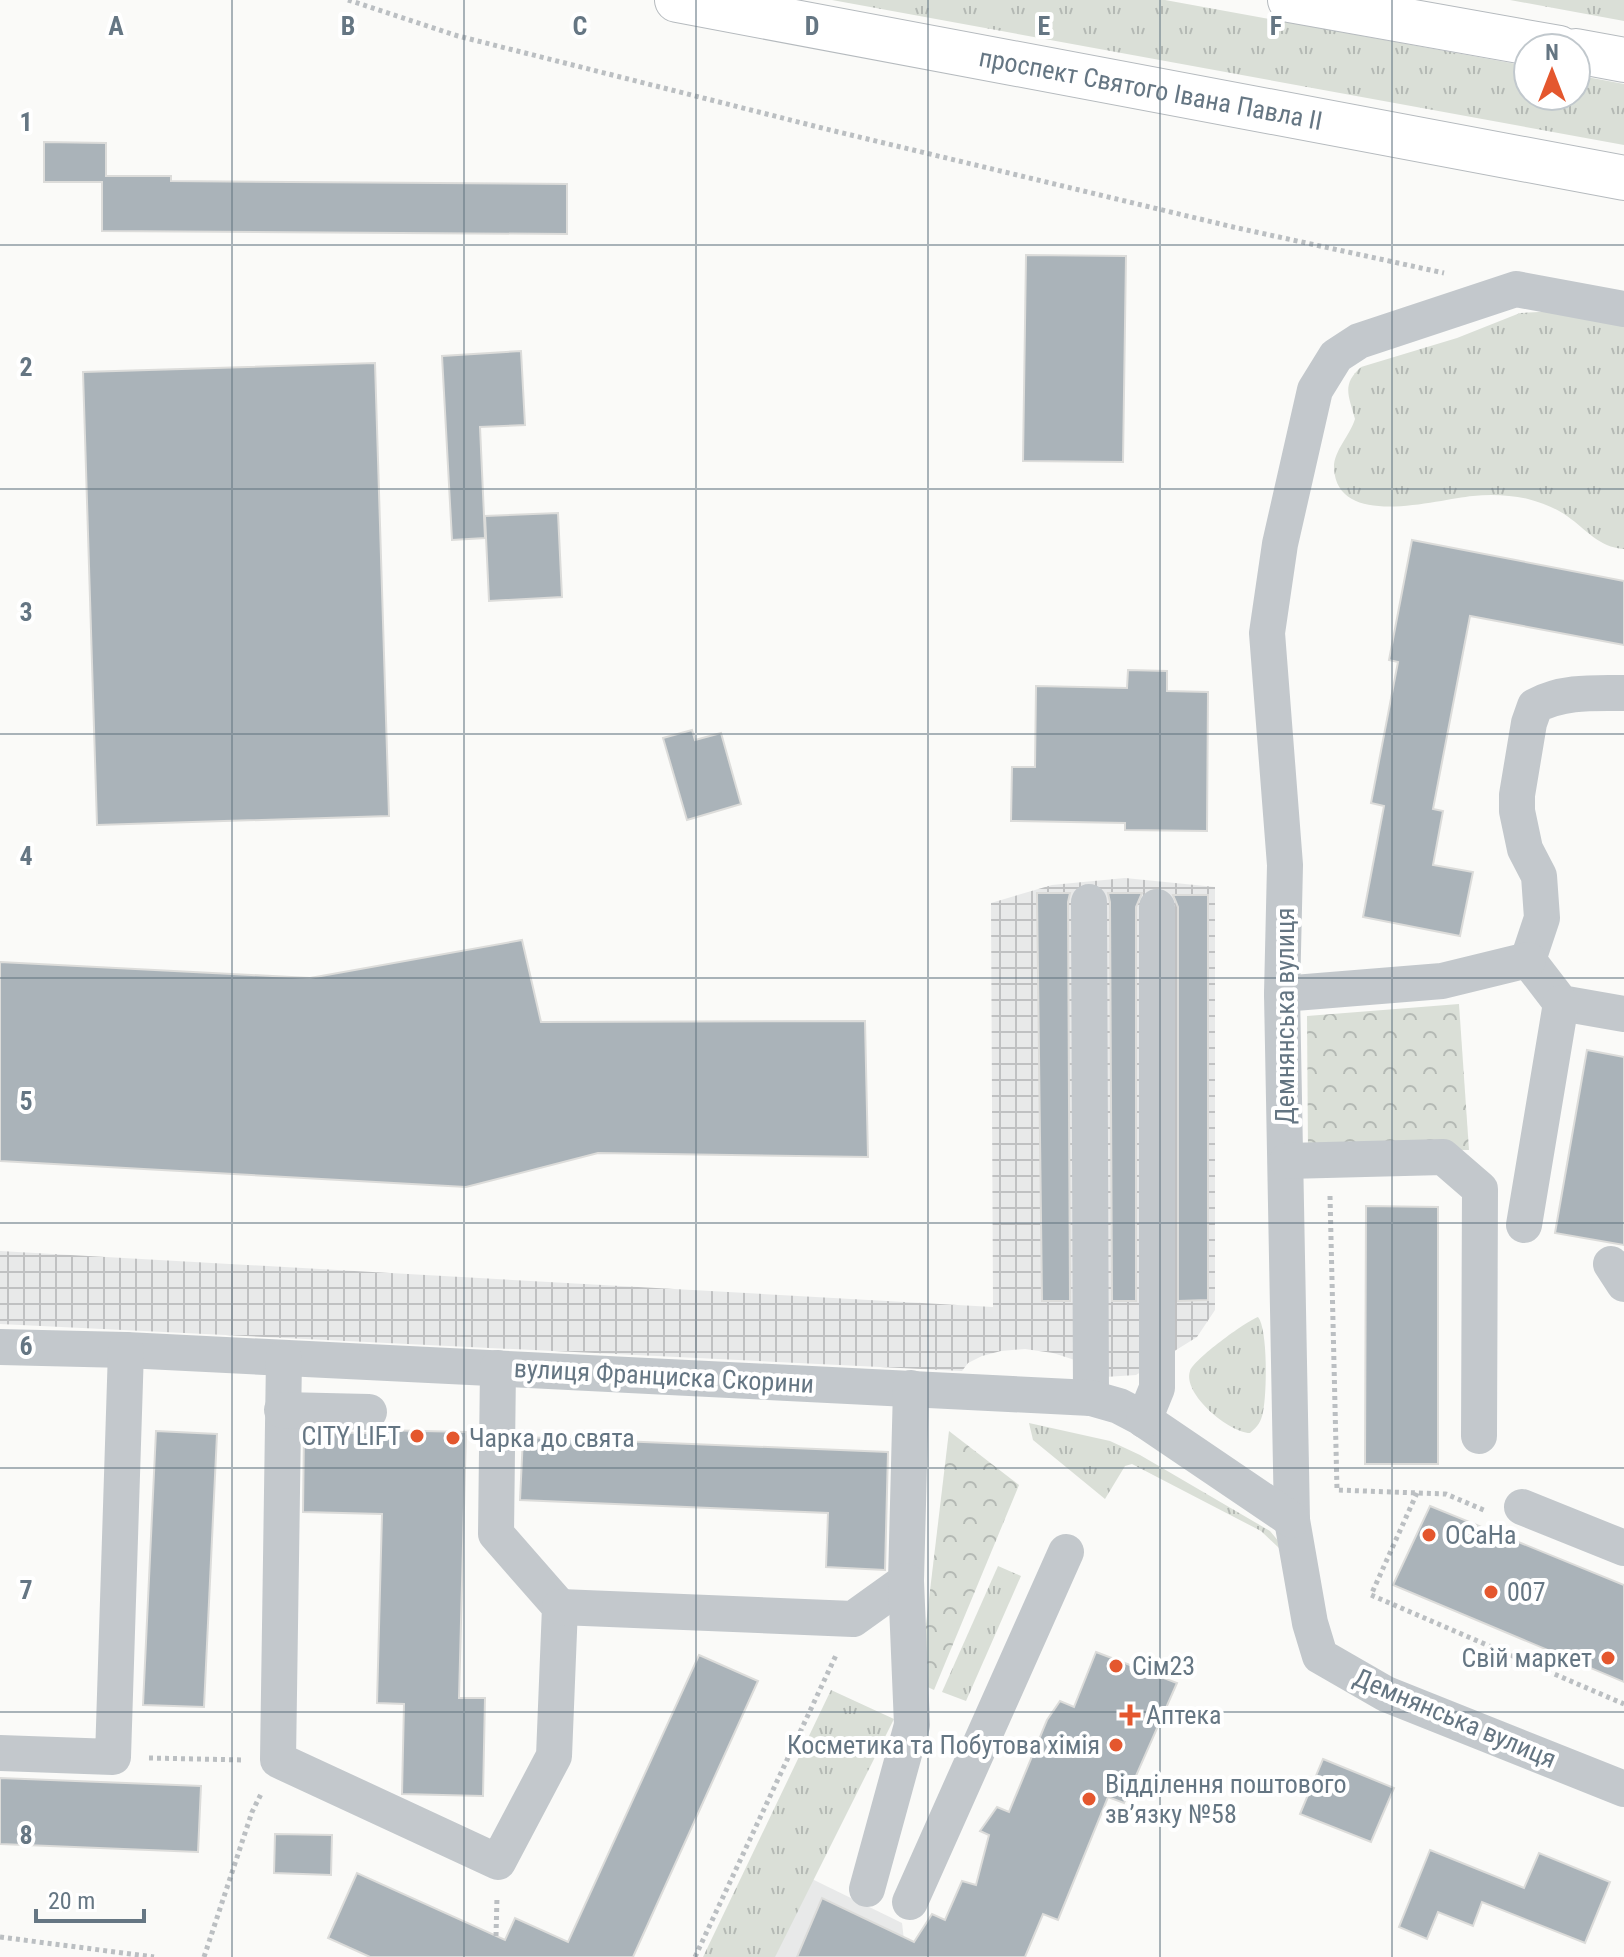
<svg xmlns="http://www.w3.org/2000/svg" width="1624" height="1957" viewBox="0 0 1624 1957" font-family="'Roboto Condensed',sans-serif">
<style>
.built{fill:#e8e9e9}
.industrial{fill:url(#industrial-grid)}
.grass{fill:url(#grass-tufts)}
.forest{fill:url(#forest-crowns)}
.building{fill:#aab3b9;stroke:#dcdcda;stroke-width:2}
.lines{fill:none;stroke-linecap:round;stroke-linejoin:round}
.major-casing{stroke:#b5babe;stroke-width:46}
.path{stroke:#bbbfc2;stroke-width:5;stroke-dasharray:4 4;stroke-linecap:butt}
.minor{stroke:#c3c8cc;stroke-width:36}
.major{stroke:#fff;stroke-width:44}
.grid{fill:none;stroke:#657683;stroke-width:2;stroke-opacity:0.55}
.poi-dot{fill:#e4572e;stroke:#fff;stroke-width:3}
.labels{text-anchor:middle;stroke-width:8;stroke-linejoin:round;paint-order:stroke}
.street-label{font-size:26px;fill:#657683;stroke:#fff}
.poi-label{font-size:26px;fill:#657683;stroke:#fff;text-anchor:start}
.grid-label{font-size:26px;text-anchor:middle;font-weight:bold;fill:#657683;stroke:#fff;stroke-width:8;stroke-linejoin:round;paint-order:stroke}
</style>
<defs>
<pattern id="industrial-grid" width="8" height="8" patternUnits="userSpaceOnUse" patternTransform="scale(2)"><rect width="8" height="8" fill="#e8e9e9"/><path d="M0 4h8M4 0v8" fill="none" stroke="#c0c1c2"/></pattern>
<pattern id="grass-tufts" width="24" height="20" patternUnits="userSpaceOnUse" patternTransform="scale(2)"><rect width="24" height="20" fill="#dadfd7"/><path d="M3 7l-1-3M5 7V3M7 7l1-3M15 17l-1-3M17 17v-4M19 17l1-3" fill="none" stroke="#b4b9b4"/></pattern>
<pattern id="forest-crowns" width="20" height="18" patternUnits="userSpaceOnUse" patternTransform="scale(2)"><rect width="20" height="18" fill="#dadfd7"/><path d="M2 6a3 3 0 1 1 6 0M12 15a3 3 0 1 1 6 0" fill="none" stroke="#b4b9b4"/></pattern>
</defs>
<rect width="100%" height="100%" fill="#fafaf8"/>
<path class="built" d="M771 1859 902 1923 906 1957H725Z"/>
<path class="industrial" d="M1125 878 1215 887V1310L1197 1337 1136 1375 1105 1377 1081 1362 1053 1353 1025 1349 1001 1351 982 1356 968 1363 962 1371 0 1324V1251L993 1307 991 903 1052 885Z"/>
<g class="grass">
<path d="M832 0H1165L1528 66V96H1576V75L1624 84V145Z"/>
<path d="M1510 0H1624V21Z"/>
<path d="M1558 311 1624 321V549C1598 547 1587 530 1567 516 1556 508 1542 503 1528 499 1511 495 1491 494 1473 496 1438 499 1338 530 1334 469 1333 451 1350 436 1355 419 1349 396 1341 385 1361 367L1457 338 1520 313Z"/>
<path d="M1258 1317C1268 1329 1267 1395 1263 1412 1261 1422 1258 1426 1250 1433 1230 1433 1182 1394 1190 1371 1194 1359 1245 1322 1258 1317Z"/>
<path d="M1029 1423 1110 1441 1140 1455 1270 1531 1280 1543 1279 1548 1261 1531 1132 1464 1125 1466 1105 1499 1033 1440Z"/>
<path d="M998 1566 1021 1576 966 1701 942 1692Z"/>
<path d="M831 1690 894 1719 775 1957H703Z"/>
</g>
<g class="forest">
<path d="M1459 1004 1469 1150 1308 1151 1307 1016Z"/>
<path d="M949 1431 1019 1485 934 1690 919 1683Z"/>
</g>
<g class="building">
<path d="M44 142 106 143V176H171V181L567 184V234L102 231V182H44Z"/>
<path d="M1026 255 1126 256 1123 462 1023 461Z"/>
<path d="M521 351 525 425 480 427 485 538 452 540 442 356Z"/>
<path d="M375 363 389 816 97 825 83 372Z"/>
<path d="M558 513 562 597 489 601 485 516Z"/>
<path d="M1412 540 1624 581V645L1470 616 1433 809 1443 811 1433 865 1473 872 1460 936 1363 917 1384 806 1371 803 1398 662 1389 660Z"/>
<path d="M1128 670 1167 671V691L1208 692 1207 831 1125 830V823L1011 821 1012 767H1035L1036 686 1127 688Z"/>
<path d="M692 730 695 740 721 733 741 804 687 820 663 738Z"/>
<path d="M1037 893H1070L1068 902 1070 1301H1042Z"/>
<path d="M1108 893H1142L1136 907V1301H1112L1110 902Z"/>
<path d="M1173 895H1208V1300L1178 1301V907Z"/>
<path d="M522 940 541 1022 865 1021 868 1157 598 1153 466 1187 0 1161V962L310 978Z"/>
<path d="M1587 1050 1624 1057V1245L1555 1233Z"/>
<path d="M1366 1206 1438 1207V1464H1365Z"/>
<path d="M380 1430 466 1432 459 1698H485L483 1796 402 1794 404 1704 377 1703 382 1514 303 1512 304 1432 369 1433Z"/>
<path d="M156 1431 217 1434 204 1707 143 1705Z"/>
<path d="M523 1437 888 1452 885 1570 826 1567 828 1513 520 1500Z"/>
<path d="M1430 1506 1624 1585V1682L1393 1585Z"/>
<path d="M1096 1652 1177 1683 1124 1803 1108 1797 1058 1920 1043 1914 1025 1957H797L822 1898 914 1942 932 1914 945 1920 962 1881 976 1885 989 1835 980 1831 997 1807 1009 1812 1047 1720 1060 1701 1074 1707Z"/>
<path d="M699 1655 758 1681 633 1957H370L328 1938 357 1873 505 1940 515 1918 568 1942Z"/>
<path d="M1323 1759 1394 1788 1371 1842 1300 1814Z"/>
<path d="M0 1778 201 1786 198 1852 0 1844Z"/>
<path d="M275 1834 332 1835 331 1875 274 1873Z"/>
<path d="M1430 1850 1524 1888 1539 1853 1610 1882 1585 1943 1482 1902 1473 1926 1438 1912 1427 1939 1399 1927Z"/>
</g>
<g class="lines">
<defs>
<g id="major">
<path id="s1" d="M677 0 1624 178"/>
<path d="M1290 0 1559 48"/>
<path d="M1576 51 1624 60"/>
</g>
</defs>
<use href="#major" class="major-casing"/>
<g class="path">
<path d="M348 0 458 36 826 129 1233 227 1444 273"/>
<path d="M1330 1196 1337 1490 1446 1494 1486 1511"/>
<path d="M1417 1493 1371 1595 1624 1704"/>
<path d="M149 1758 243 1760"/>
<path d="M496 1936 497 1897"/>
<path d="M0 1937 154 1957"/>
<path d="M204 1957 252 1812 262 1792"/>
<path d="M695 1957 837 1653"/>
</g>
<g class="minor">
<path d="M1624 309 1516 289 1359 341 1336 356 1315 390 1280 544 1267 633 1285 865 1282 994 1292 1520 1310 1623 1320 1656 1386 1694 1624 1789"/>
<path d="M1089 902 1091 1398"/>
<path d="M1528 960 1542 918 1539 876 1525 849 1517 811V795L1529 723 1535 706C1563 691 1593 693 1624 693"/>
<path d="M1528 960 1561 1003 1624 1014"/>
<path d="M1282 994 1442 981 1528 960"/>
<path d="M1287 1161 1443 1157 1480 1189 1479 1436"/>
<path d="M1524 1225 1561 1003"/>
<path d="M1611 1264 1624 1284"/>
<path d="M0 1347 126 1350 1091 1398 1119 1406 1140 1417 1292 1520"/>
<path d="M284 1358 278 1760 498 1862 554 1756 560 1607 496 1534 498 1368"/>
<path d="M282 1410 369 1412"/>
<path d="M1144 1420 1157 1388V907"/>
<path d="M1522 1507 1624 1548"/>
<path d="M560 1607 853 1619 906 1581 911 1388"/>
<path d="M0 1753 113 1757 126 1350"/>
<path d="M867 1889 912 1725 906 1581"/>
<path d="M910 1902 1066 1552"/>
</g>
<use href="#major" class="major"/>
</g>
<path class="grid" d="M232 0V1957M464 0V1957M696 0V1957M928 0V1957M1160 0V1957M1392 0V1957M0 245H1624M0 489H1624M0 734H1624M0 978H1624M0 1223H1624M0 1468H1624M0 1712H1624"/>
<g class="poi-dot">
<circle cx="417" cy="1436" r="8"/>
<circle cx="453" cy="1438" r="8"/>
<circle cx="1429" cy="1535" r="8"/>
<circle cx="1491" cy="1592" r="8"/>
<circle cx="1608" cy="1658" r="8"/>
<circle cx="1116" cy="1666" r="8"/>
<path d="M1126 1703h8v8h8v8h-8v8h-8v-8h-8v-8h8z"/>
<circle cx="1116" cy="1745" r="8"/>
<circle cx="1089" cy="1799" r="8"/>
</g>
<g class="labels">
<g class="street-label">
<text dy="9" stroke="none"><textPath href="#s1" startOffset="482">проспект Святого Івана Павла II</textPath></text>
<text transform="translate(1285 1016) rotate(-90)" y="9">Демнянська вулиця</text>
<text transform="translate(664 1376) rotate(3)" y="9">вулиця Франциска Скорини</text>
<text transform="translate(1455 1718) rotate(23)" y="9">Демнянська вулиця</text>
</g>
<g class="poi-label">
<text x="401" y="1445" text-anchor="end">CITY LIFT</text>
<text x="469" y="1447">Чарка до свята</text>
<text x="1445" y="1544">ОСаНа</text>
<text x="1507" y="1601">007</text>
<text x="1592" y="1667" text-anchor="end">Свій маркет</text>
<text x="1132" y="1675">Сім23</text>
<text x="1146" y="1724">Аптека</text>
<text x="1100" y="1754" text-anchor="end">Косметика та Побутова хімія</text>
<text x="1105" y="1793">Відділення поштового<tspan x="1105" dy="30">зв’язку №58</tspan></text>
</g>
</g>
<g class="grid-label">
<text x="116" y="35">A</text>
<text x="348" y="35">B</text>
<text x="580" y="35">C</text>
<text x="812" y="35">D</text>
<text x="1044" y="35">E</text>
<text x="1276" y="35">F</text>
<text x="26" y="131">1</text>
<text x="26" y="376">2</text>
<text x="26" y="621">3</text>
<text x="26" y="865">4</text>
<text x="26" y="1110">5</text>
<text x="26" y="1355">6</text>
<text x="26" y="1599">7</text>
<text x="26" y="1844">8</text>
</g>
<g transform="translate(1552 72)"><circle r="38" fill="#ffffff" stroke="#c1c8cd" stroke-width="2"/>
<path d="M0-6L14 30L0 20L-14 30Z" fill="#e4572e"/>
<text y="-12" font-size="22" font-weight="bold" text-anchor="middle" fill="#657683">N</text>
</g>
<path d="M36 1909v12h108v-12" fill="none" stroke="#657683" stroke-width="4"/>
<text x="48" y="1909" font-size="24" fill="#657683" stroke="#ffffff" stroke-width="6" paint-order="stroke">20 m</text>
</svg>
